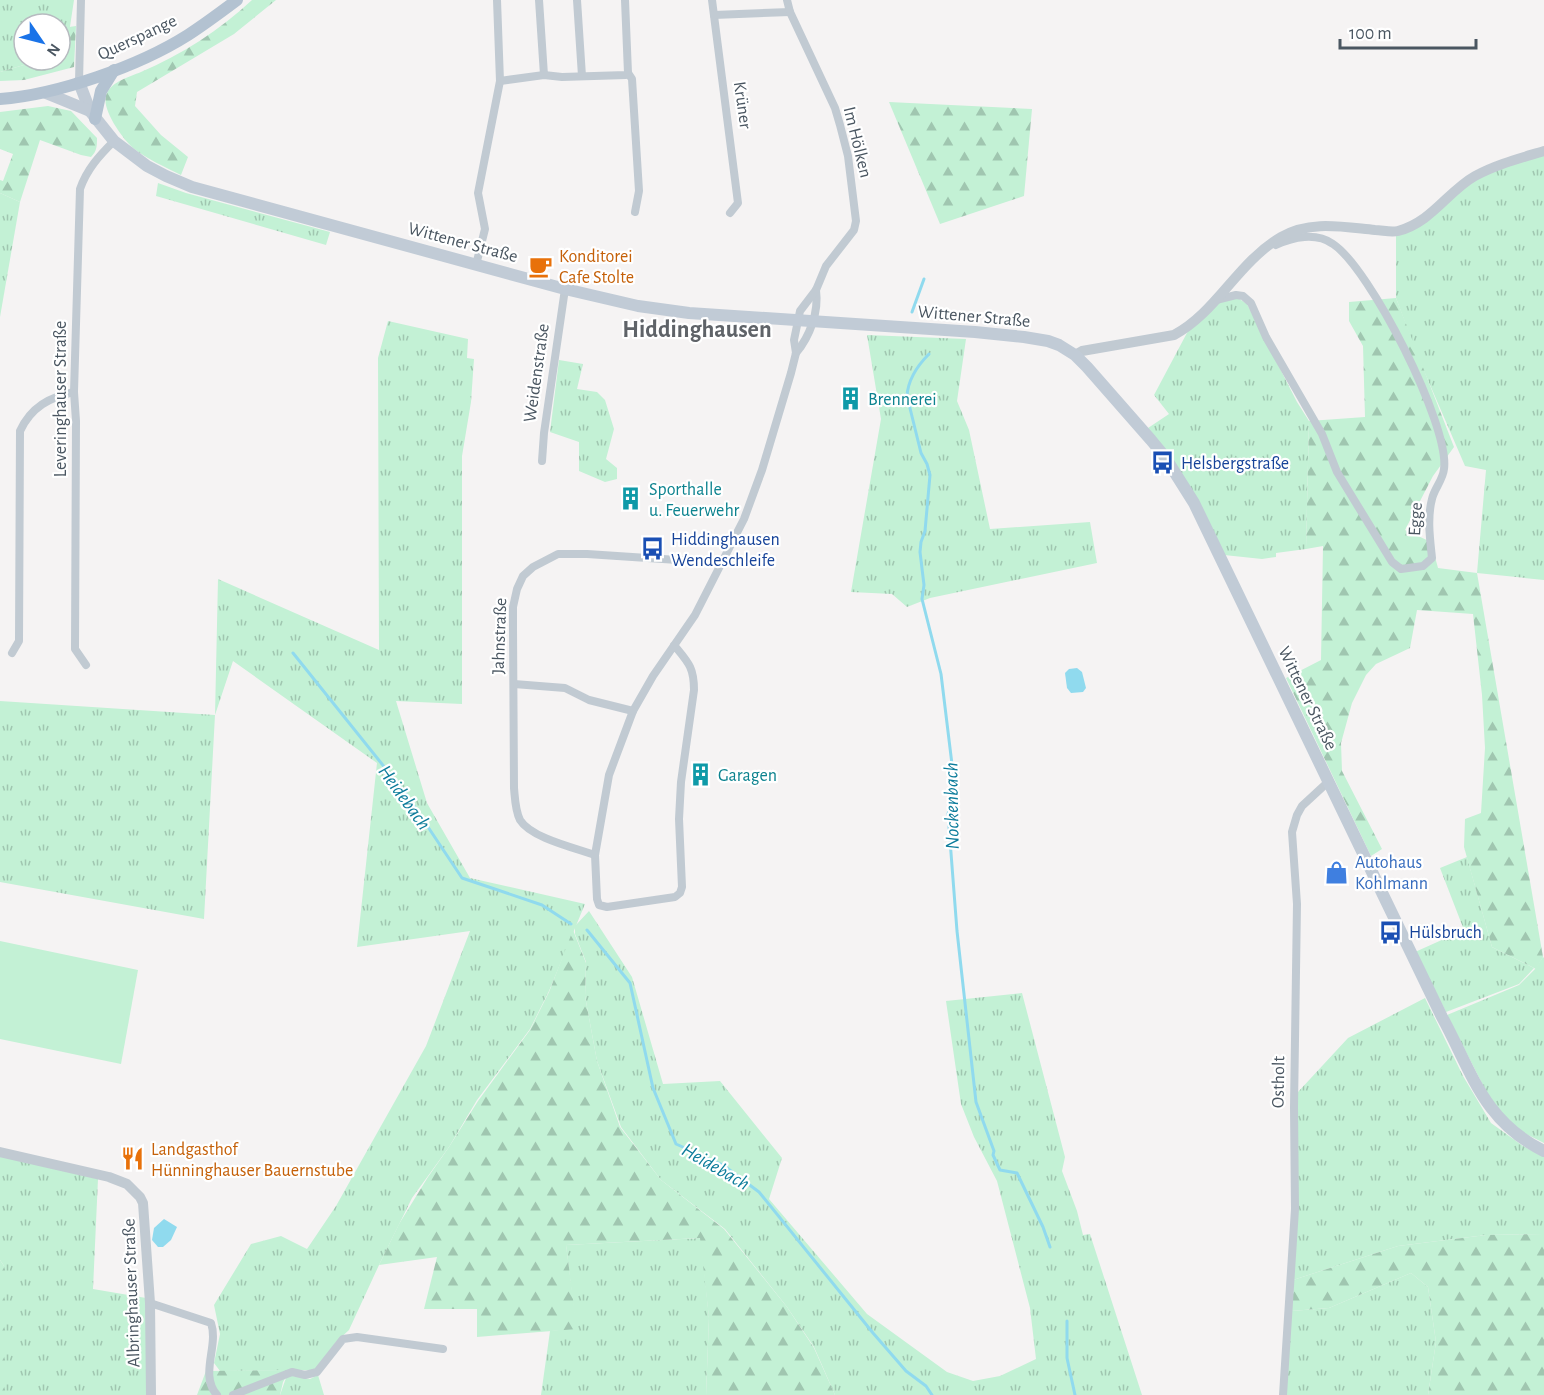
<svg xmlns="http://www.w3.org/2000/svg" width="1544" height="1395" viewBox="0 0 1544 1395" font-family="'Alegreya Sans',sans-serif">
<style>
.grass{fill:url(#grass-tufts)}
.forest{fill:url(#forest-firs)}
.pitch{fill:#c3f1d5}
.water{fill:#90daee}
.lines{fill:none;stroke-linecap:round;stroke-linejoin:round}
.stream{stroke:#90daee;stroke-width:3}
.minor{stroke:#c1cad2;stroke-width:8}
.tertiary{stroke:#c1cad2;stroke-width:10}
.secondary{stroke:#c1cbd6;stroke-width:12}
.primary{stroke:#b3c2d1;stroke-width:12}
.labels{text-anchor:middle;stroke-width:4.5;stroke-linejoin:round;paint-order:stroke}
.street-label{font-size:18px;fill:#4a5661;stroke:#fff}
.food-label{font-size:18px;fill:#c56008;stroke:#fff;text-anchor:start}
.culture-label{font-size:18px;fill:#0d838f;stroke:#fff;text-anchor:start}
.transit-label{font-size:18px;fill:#164399;stroke:#fff;text-anchor:start}
.shop-label{font-size:18px;fill:#366cbe;stroke:#fff;text-anchor:start}
.water-label{font-size:20px;font-style:italic;fill:#0c7c9b;stroke:#fff}
.district-label{font-size:24px;font-weight:bold;fill:#5f6368;stroke:#fff}
</style>
<defs>
<pattern id="grass-tufts" width="24" height="20" patternUnits="userSpaceOnUse" patternTransform="scale(1.5)"><rect width="24" height="20" fill="#c3f1d5"/><path d="M3 7l-1-3M5 7V3M7 7l1-3M15 17l-1-3M17 17v-4M19 17l1-3" fill="none" stroke="#a0c6b0"/></pattern>
<pattern id="forest-firs" width="22" height="20" patternUnits="userSpaceOnUse" patternTransform="scale(1.5)"><rect width="22" height="20" fill="#c3f1d5"/><path d="M5 1l3.5 6h-7zM16 11l3.5 6h-7z" fill="#a0c6b0"/></pattern>
</defs>
<rect width="100%" height="100%" fill="#f5f3f3"/>
<g class="grass">
<path d="M0 0H74L66 53 60 55V24H24V60H41L0 72Z"/>
<path d="M1544 155V580L1477 573 1486 470 1465 466 1418 357 1396 298V235L1473 181 1507 165Z"/>
<path d="M158 183 186 193 330 232 326 245 156 196Z"/>
<path d="M0 193 20 202 0 317Z"/>
<path d="M1238 298 1247 304 1297 402 1309 421 1306 549 1276 553V557L1262 559 1224 555 1148 428 1169 414 1154 395 1188 331 1217 302Z"/>
<path d="M388 321 468 339 467 358 474 359 471 402 462 456V704L396 701 427 803 470 878 585 904 549 991 530 1029 477 1100 449 1147 412 1198 379 1265 349 1330 336 1342 316 1370 220 1371 214 1363 220 1334 214 1305 251 1244 281 1236 307 1249 336 1206 426 1046 470 931 357 947 377 763 233 661 215 715 204 919 0 882V701L215 715 218 579 379 650 378 358Z"/>
<path d="M867 335 966 339 957 401 969 430 990 529 1090 522 1097 563 930 598 907 607 892 594 851 592 881 419Z"/>
<path d="M559 360 583 364 577 389 597 392 605 400 614 429 606 459 617 468V479L605 482 579 471V442L550 432Z"/>
<path d="M1467 857 1492 947 1534 968 1519 984 1446 1012 1415 952 1464 930 1440 868Z"/>
<path d="M589 911 632 977 663 1084 720 1081 782 1158 769 1199 867 1314 947 1372 973 1381 1000 1376 1036 1359 1030 1308 997 1181 974 1137 961 1104 946 1001 1022 993 1065 1157 1062 1171 1077 1211 1083 1235 1090 1234 1142 1395H835L814 1347 787 1307 725 1229 661 1180 621 1127 597 1061 585 996 586 962 575 934V926Z"/>
<path d="M1543 957 1544 958V1143L1518 1130 1501 1114 1486 1091 1447 1015 1519 985 1535 969Z"/>
<path d="M1425 998 1463 1076 1491 1123 1523 1146 1544 1157V1234L1486 1235 1398 1246 1293 1280 1298 1092 1348 1038Z"/>
<path d="M0 1155 98 1179 93 1289 146 1298 147 1395H4V1266L0 1260Z"/>
<path d="M701 1238 709 1318 706 1395H541L550 1331 576 1328 566 1245Z"/>
<path d="M1411 1273 1428 1287 1436 1342 1428 1395H1285L1291 1311 1329 1308Z"/>
<path d="M287 1375 310 1379 318 1375 324 1395H280Z"/>
</g>
<g class="forest">
<path d="M252 0H276L234 34 137 92 135 106 161 135 188 157 181 175C165 167 147 159 133 148 123 139 99 107 107 93 113 81 129 77 141 72 181 55 220 30 252 0Z"/>
<path d="M76 26 74 67 24 80 0 81V72L41 60H60V55L66 53 69 27Z"/>
<path d="M889 102 1032 109 1024 196 940 224Z"/>
<path d="M48 106 71 111 97 138C97 146 97 151 91 157L81 155 40 140 20 202 0 193V180L3 181 13 154 0 149V112Z"/>
<path d="M1396 298 1454 447 1433 476 1405 530 1431 542 1438 568 1477 573 1543 957 1536 969 1492 947 1464 847 1465 819 1481 813 1485 748 1482 695 1473 614 1417 610 1410 648 1376 664 1366 675 1352 703 1341 743 1342 771 1382 849 1371 856 1286 678 1321 660 1323 546 1306 549 1309 421 1365 417 1363 346 1349 321V302Z"/>
<path d="M573 930 586 963 585 996 597 1061 620 1127 661 1180 724 1229 787 1307 814 1348 835 1395H706L709 1318 700 1238 566 1245 577 1329 477 1337V1309H424L437 1257 379 1265 399 1224 428 1177 449 1147 478 1101 530 1030 549 992Z"/>
<path d="M1544 1234V1395H1428L1436 1342 1428 1287 1411 1273 1329 1308 1291 1311 1293 1280 1398 1246 1486 1235Z"/>
<path d="M0 1260 4 1266V1395H0Z"/>
<path d="M290 1370 283 1382 280 1395H197L206 1371Z"/>
</g>
<path class="pitch" d="M0 941 138 970 121 1064 0 1039Z"/>
<g class="water">
<path d="M1077 668 1082 672 1086 688 1083 692 1071 693 1067 688 1065 673 1069 669Z"/>
<path d="M164 1219 177 1227 171 1240 163 1247H158L152 1240 154 1228Z"/>
</g>
<g class="lines">
<g class="stream">
<path d="M912 312 924 279"/>
<path d="M929 354C918 365 908 380 907 396L921 453 927 464 930 475 925 531 921 542 920 552 924 585 922 599 941 674 955 789 948 814 957 931 976 1102 994 1151 993 1155 1000 1170 1017 1173 1043 1227 1050 1247"/>
<path d="M293 653 406 794 462 878 542 905 571 924"/>
<path d="M587 930 630 983 653 1088 676 1144 723 1165 759 1192 873 1333 906 1371 926 1386 932 1395"/>
<path d="M1067 1321V1358L1075 1395"/>
</g>
<g class="minor">
<path d="M539 0 544 75"/>
<path d="M577 0 582 76"/>
<path d="M712 0 738 203 730 213"/>
<path d="M714 15 790 12"/>
<path d="M628 73 632 79 639 191 635 212"/>
<path d="M500 81 544 75 562 77 626 75 628 73 625 0"/>
<path d="M79 82 81 0"/>
<path d="M476 265 485 229 478 193 500 81 497 0"/>
<path d="M1216 300 1236 295 1243 296 1251 303 1266 337 1322 434 1337 472 1392 562 1401 569 1423 566 1432 558C1430 539 1427 518 1432 499 1434 489 1443 480 1444 469 1450 426 1370 268 1333 244 1316 232 1293 237 1276 245"/>
<path d="M796 353C810 336 819 312 816 290"/>
<path d="M542 461 544 433 565 289"/>
<path d="M674 645C688 662 694 667 694 690L681 782 679 819 682 887 680 893 675 897 607 907 599 905 597 899 595 855 609 775 633 711 653 676 695 615 744 519 762 470 791 373 796 353 794 340 800 311 816 290 826 266 854 230 856 221 848 156 840 125 835 108 790 12 787 0"/>
<path d="M12 653 19 641 20 431C31 407 50 397 74 392"/>
<path d="M86 665 75 649 76 421 74 392 80 189C87 169 99 156 114 141"/>
<path d="M514 684 565 688 589 700 633 711"/>
<path d="M595 855C575 848 531 838 520 820 515 810 515 798 514 788L513 628V607L517 589 523 576 533 567 558 554H587L723 563"/>
<path d="M150 1303 211 1323C219 1346 199 1375 217 1395"/>
<path d="M233 1395 292 1372 305 1375 317 1372 343 1339 357 1337 443 1349"/>
<path d="M1283 1395 1295 1209 1294 1107 1297 904 1292 832 1297 815 1302 806 1328 782"/>
</g>
<g class="tertiary">
<path d="M1075 355 1082 351 1174 335C1217 312 1237 263 1281 237 1310 220 1343 227 1375 230 1382 230 1391 233 1398 231 1432 222 1448 191 1475 176 1497 164 1521 158 1544 151"/>
<path d="M0 1152 109 1177 127 1184 140 1197 143 1203 150 1303 151 1395"/>
</g>
<g class="secondary">
<path d="M79 82 90 111 114 141 147 166 166 176 192 187 565 289 638 306 689 313 975 332 1024 337 1048 341 1059 345 1075 355 1087 367 1151 440 1165 457 1194 503 1442 1017C1472 1072 1483 1121 1544 1151"/>
<path d="M46 93 90 111"/>
</g>
<g class="primary">
<path d="M0 99C57 95 139 66 188 35 205 24 221 12 237 0"/>
<path d="M95 119 101 91 114 70"/>
</g>
</g>
<defs>
<symbol id="cafe-bare" viewBox="-9 -9 18 18"><path d="M-5.5-4.5H6V0H3Q3 3.5 0 3.5H-2.5Q-5.5 3.5-5.5 0ZM3-3.2v2h1.7v-2ZM-6 4.5H4V6H-6Z" fill="#e8710a" stroke="#fff" stroke-width="2.5" paint-order="stroke"/></symbol>
<symbol id="building-bare" viewBox="-9 -9 18 18"><path d="M-4-6H4V6H1V3H-1V6H-4ZM-2.5-4.3h1.7v1.8h-1.7ZM.8-4.3h1.7v1.8H.8ZM-2.5-1h1.7V.8h-1.7ZM.8-1h1.7V.8H.8Z" fill="#0f9aa8" stroke="#fff" stroke-width="2.5" paint-order="stroke"/></symbol>
<symbol id="bus-bare" viewBox="-9 -9 18 18"><path d="M-5-6H5V4H4V6H2V4H-2V6H-4V4H-5ZM-3.5-4V0h7V-4ZM-3.5 1.2v1.5H-2V1.2ZM2 1.2v1.5H3.5V1.2Z" fill="#1a4fb4" stroke="#fff" stroke-width="2.5" paint-order="stroke"/></symbol>
<symbol id="shop-bare" viewBox="-9 -9 18 18"><path d="M-5-2.5h2.3a2.7 3.5 0 0 1 5.4 0H5L5.5 6h-11ZM-1.5-2.5h3a1.5 2.3 0 0 0-3 0Z" fill="#3f7fe0" stroke="#fff" stroke-width="2.5" paint-order="stroke"/></symbol>
<symbol id="restaurant-bare" viewBox="-9 -9 18 18"><path d="M-5-6h1v4h1v-4h1v4h1v-4h1v5L-1.5 .5V6h-2V.5L-5-1ZM5-6V6H3V1.5H1.5Q1.5-4 5-6Z" fill="#e8710a" stroke="#fff" stroke-width="2.5" paint-order="stroke"/></symbol>
</defs>
<g fill-rule="evenodd">
<use href="#cafe-bare" x="524" y="250" width="33" height="33"/>
<use href="#building-bare" x="834" y="382" width="33" height="33"/>
<use href="#bus-bare" x="1146" y="446" width="33" height="33"/>
<use href="#building-bare" x="614" y="482" width="33" height="33"/>
<use href="#bus-bare" x="636" y="532" width="33" height="33"/>
<use href="#building-bare" x="684" y="758" width="33" height="33"/>
<use href="#shop-bare" x="1320" y="856" width="33" height="33"/>
<use href="#bus-bare" x="1374" y="916" width="33" height="33"/>
<use href="#restaurant-bare" x="116" y="1142" width="33" height="33"/>
</g>
<g class="labels">
<g class="street-label">
<text transform="translate(137 37) rotate(-25)" y="6">Querspange</text>
<text transform="translate(743 105) rotate(82)" y="6">Krüner</text>
<text transform="translate(858 142) rotate(76)" y="6">Im Hölken</text>
<text transform="translate(463 242) rotate(15)" y="6">Wittener Straße</text>
<text transform="translate(974 316) rotate(5)" y="6">Wittener Straße</text>
<text transform="translate(536 373) rotate(-82)" y="6">Weidenstraße</text>
<text transform="translate(60 399) rotate(-90)" y="6">Leveringhauser Straße</text>
<text transform="translate(1415 519) rotate(-87)" y="6">Egge</text>
<text transform="translate(499 636) rotate(-88)" y="6">Jahnstraße</text>
<text transform="translate(1308 698) rotate(64)" y="6">Wittener Straße</text>
<text transform="translate(1278 1082) rotate(-89)" y="6">Ostholt</text>
<text transform="translate(131 1293) rotate(-92)" y="6">Albringhauser Straße</text>
</g>
<g class="food-label">
<text x="559" y="262">Konditorei<tspan x="559" dy="21">Cafe Stolte</tspan></text>
<text x="151" y="1155">Landgasthof<tspan x="151" dy="21">Hünninghauser Bauernstube</tspan></text>
</g>
<g class="culture-label">
<text x="868" y="405">Brennerei</text>
<text x="649" y="495">Sporthalle<tspan x="649" dy="21">u. Feuerwehr</tspan></text>
<text x="718" y="781">Garagen</text>
</g>
<g class="transit-label">
<text x="1181" y="469">Helsbergstraße</text>
<text x="671" y="545">Hiddinghausen<tspan x="671" dy="21">Wendeschleife</tspan></text>
<text x="1409" y="938">Hülsbruch</text>
</g>
<g class="shop-label">
<text x="1355" y="868">Autohaus<tspan x="1355" dy="21">Kohlmann</tspan></text>
</g>
<g class="water-label">
<text transform="translate(405 797) rotate(54)" y="7">Heidebach</text>
<text transform="translate(951 806) rotate(-91)" y="7">Nockenbach</text>
<text transform="translate(716 1166) rotate(30)" y="7">Heidebach</text>
</g>
<g class="district-label">
<text x="697" y="337">Hiddinghausen</text>
</g>
</g>
<g transform="translate(42 42) rotate(125)"><circle r="28" fill="#ffffff" stroke="#b7bbc0" stroke-width="1.5"/>
<path d="M0-4.5L10 22L0 15L-10 22Z" fill="#1a73e8"/>
<text y="-9" font-size="16" font-weight="bold" text-anchor="middle" fill="#4a5661">N</text>
</g>
<path d="M1340 39v9h136v-9" fill="none" stroke="#4a5661" stroke-width="3"/>
<text x="1349" y="39" font-size="18" fill="#4a5661" stroke="#ffffff" stroke-width="4.5" paint-order="stroke">100 m</text>
</svg>
